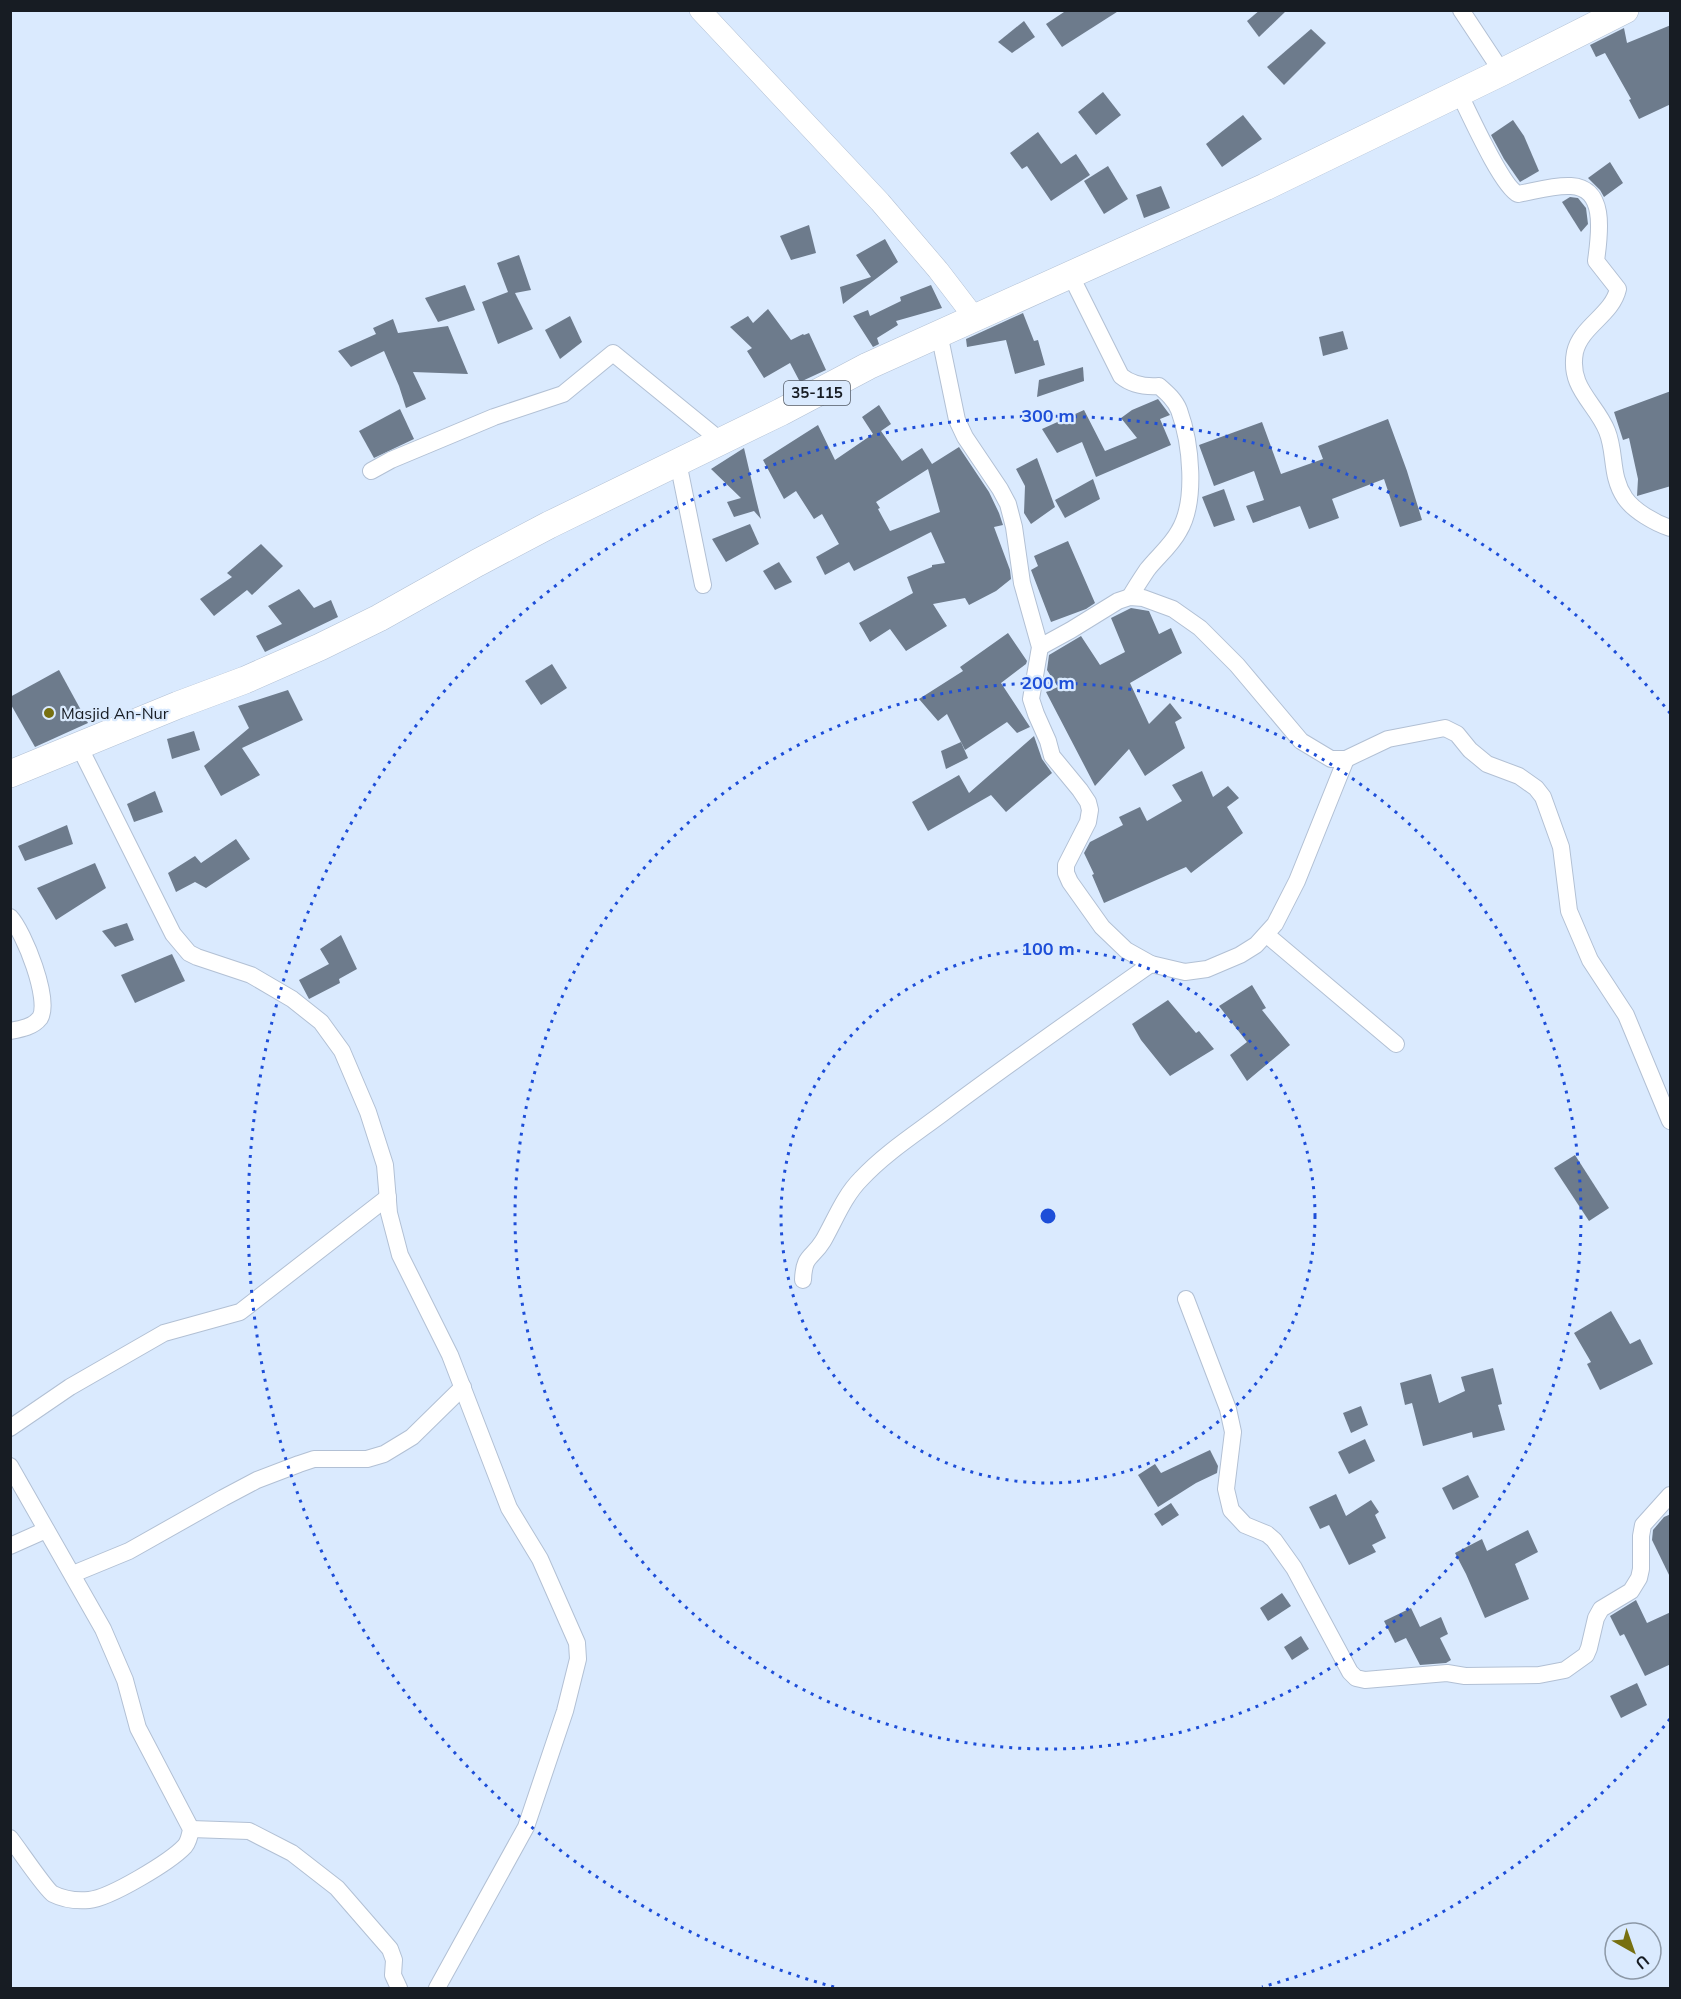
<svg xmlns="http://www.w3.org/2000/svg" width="1681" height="1999" viewBox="0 0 1681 1999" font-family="Mulish,sans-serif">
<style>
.building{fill:#6d7b8c;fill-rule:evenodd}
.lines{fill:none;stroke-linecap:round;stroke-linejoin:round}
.minor-casing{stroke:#b2c0d4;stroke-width:18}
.tertiary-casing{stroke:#b2c0d4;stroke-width:22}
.primary-casing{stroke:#b2c0d4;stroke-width:28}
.minor{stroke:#fff;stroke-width:16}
.tertiary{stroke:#fff;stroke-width:21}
.primary{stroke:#fff;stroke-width:27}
.ring{fill:none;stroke:#1d4ed8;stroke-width:3;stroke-dasharray:3 6}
.poi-dot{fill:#777011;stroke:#daeafe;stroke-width:2}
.labels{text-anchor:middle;stroke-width:4.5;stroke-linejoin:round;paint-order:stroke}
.shield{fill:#daeafe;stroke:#525a65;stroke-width:1.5}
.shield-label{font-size:15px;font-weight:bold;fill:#171c23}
.poi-label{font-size:16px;fill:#171c23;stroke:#daeafe;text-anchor:start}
.centre{fill:#1d4ed8;stroke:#daeafe;stroke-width:3}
.ring-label{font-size:18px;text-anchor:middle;font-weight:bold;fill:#1d4ed8;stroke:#daeafe;stroke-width:4.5;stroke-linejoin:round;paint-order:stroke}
</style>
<rect width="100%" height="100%" fill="#daeafe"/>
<g class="building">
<path d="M1067 10H1120L1062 47 1046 24Z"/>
<path d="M1260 10H1287L1259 37 1247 21Z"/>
<path d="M1024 21 1035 37 1012 53 998 42Z"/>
<path d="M1671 25V104L1639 119 1629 100 1631 99 1605 53 1596 57 1590 45 1624 28 1627 43Z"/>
<path d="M1311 29 1326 43 1284 85 1267 67Z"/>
<path d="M1103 92 1121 115 1096 135 1078 112Z"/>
<path d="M1243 115 1262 139 1222 167 1206 144Z"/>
<path d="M1513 120 1524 136 1539 171 1520 182 1504 159 1491 135Z"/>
<path d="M1038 132 1061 164 1076 154 1090 175 1051 201 1027 166 1022 169 1010 153Z"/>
<path d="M1610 162 1623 183 1604 197 1600 190 1588 178Z"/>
<path d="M1108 166 1128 199 1104 214 1084 181Z"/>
<path d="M1161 186 1170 208 1144 218 1136 195Z"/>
<path d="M1570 197 1578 198 1586 208 1588 224 1581 232 1562 202Z"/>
<path d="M809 225 816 253 791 260 780 236Z"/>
<path d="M885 239 898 262 843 304 840 287 871 277 856 255Z"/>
<path d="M519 255 531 290 515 293 533 329 498 344 482 302 508 292 497 263Z"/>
<path d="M465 285 475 310 438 322 425 298Z"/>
<path d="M931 285 942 308 896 321 898 325 877 338 879 344 873 347 853 316 868 310 870 316 901 301 900 297Z"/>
<path d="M768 309 791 340 803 334 804 335 809 333 826 370 800 382 790 363 764 378 747 351 752 348 730 327 748 316 753 323Z"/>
<path d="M1023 313 1034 341 1038 340 1045 365 1015 374 1006 340 967 347 966 339Z"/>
<path d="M570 316 582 342 560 359 545 330Z"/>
<path d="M393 319 398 333 448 326 468 374 413 372 426 399 406 408 399 386 384 351 351 367 338 351 376 334 373 328Z"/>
<path d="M1343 331 1348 349 1323 356 1319 337Z"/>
<path d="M1083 367 1084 381 1037 397 1039 380Z"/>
<path d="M1671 391V486L1637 496 1638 479 1629 438 1623 440 1614 412Z"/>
<path d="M1158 399 1170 415 1160 419 1171 445 1096 477 1082 442 1057 453 1042 429 1084 410 1105 451 1137 438 1121 418 1132 410Z"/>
<path d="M879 405 891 424 881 431 902 461 922 448 932 464 959 447 989 492 999 513 1003 525 994 527 1010 570 1011 579 996 591 969 605 965 598 933 604 947 626 906 651 890 629 870 642 859 623 913 593 907 577 932 567V565L945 563 931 532 854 571 849 562 825 575 816 557 839 544 822 514 814 519 796 491 784 499 763 460 818 425 835 460 873 434 862 417ZM928 469 940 512 890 531 878 509 880 508 876 502Z"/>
<path d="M400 409 414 439 374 458 359 431Z"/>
<path d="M1388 419 1407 471 1422 520 1400 527 1384 479 1332 499 1339 518 1309 529 1300 506 1253 523 1246 506 1264 500 1254 471 1214 486 1199 445 1262 422 1281 474 1323 459 1318 446Z"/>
<path d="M744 448 755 495 761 519 754 511 734 517 727 502 741 498 711 469Z"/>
<path d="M1037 458 1055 507 1031 524 1024 513 1025 486 1016 469Z"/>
<path d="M1093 479 1100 499 1065 518 1055 500Z"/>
<path d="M1224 489 1235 520 1214 527 1202 497Z"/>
<path d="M750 524 759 544 726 562 712 539Z"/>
<path d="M1068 541 1095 603 1086 609 1051 622 1031 570 1038 566 1034 556Z"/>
<path d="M261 544 283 566 252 595 247 590 214 616 200 599 232 577 227 573Z"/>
<path d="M779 562 792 582 775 590 763 571Z"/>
<path d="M299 589 314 608 331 600 338 617 265 652 256 636 282 624 268 606Z"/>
<path d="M1131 608 1149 611 1159 634 1171 628 1182 653 1130 683 1149 724 1170 703 1182 718 1175 722 1185 748 1145 776 1129 749 1095 786 1046 692 1058 687 1047 670 1049 655 1081 636 1100 665 1125 652 1111 618Z"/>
<path d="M1008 633 1027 661 1026 664 1001 683 1030 727 1017 733 1007 722 965 750 947 714 938 721 919 699 963 671 960 667Z"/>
<path d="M552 664 567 688 541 705 525 681Z"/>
<path d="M59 670 88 723 35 747 10 703V697Z"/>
<path d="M288 690 303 720 242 748 260 775 221 796 204 766 249 728 238 706Z"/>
<path d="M194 731 200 750 172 759 167 739Z"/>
<path d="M1034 736 1042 759 1052 773 1006 812 991 795 928 831 912 802 959 775 969 793Z"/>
<path d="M961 742 968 758 946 769 941 751Z"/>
<path d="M1202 771 1213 797 1228 786 1239 798 1227 807 1243 833 1191 873 1186 867 1104 903 1092 875 1094 874 1084 853 1090 842 1123 825 1119 817 1140 807 1147 821 1182 801 1172 785Z"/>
<path d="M155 791 163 812 134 822 127 804Z"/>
<path d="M67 825 73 844 25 861 18 846Z"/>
<path d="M236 839 250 859 206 888 195 882 176 892 168 873 195 856 201 863Z"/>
<path d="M95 863 106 888 56 920 37 888Z"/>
<path d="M127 923 134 940 115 947 102 931Z"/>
<path d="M341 935 357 969 339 979 340 983 309 999 299 980 329 964 320 949Z"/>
<path d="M172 954 185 981 135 1003 121 975Z"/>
<path d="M1252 985 1266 1008 1262 1010 1290 1045 1247 1081 1230 1055 1247 1042 1219 1006Z"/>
<path d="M1168 1000 1196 1033 1199 1031 1214 1049 1170 1076 1141 1040 1132 1024Z"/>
<path d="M1575 1155 1609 1208 1589 1221 1554 1168Z"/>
<path d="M1611 1311 1630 1344 1640 1339 1653 1364 1600 1390 1587 1364 1591 1362 1574 1333Z"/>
<path d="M1493 1368 1502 1404 1498 1405 1505 1430 1473 1438 1472 1432 1423 1446 1412 1403 1405 1405 1400 1383 1431 1374 1439 1403 1465 1391 1461 1377Z"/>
<path d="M1361 1406 1368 1425 1351 1433 1343 1413Z"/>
<path d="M1365 1439 1375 1461 1349 1474 1338 1452Z"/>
<path d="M1210 1450 1218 1466 1217 1473 1196 1483 1158 1507 1138 1475 1155 1464 1161 1473Z"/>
<path d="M1468 1475 1479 1497 1453 1510 1442 1488Z"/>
<path d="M1336 1494 1346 1516 1371 1500 1379 1512 1375 1515 1386 1538 1372 1545 1376 1552 1349 1565 1329 1525 1320 1529 1309 1507Z"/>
<path d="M1171 1503 1179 1515 1162 1526 1154 1514Z"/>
<path d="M1671 1514V1579L1652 1540 1653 1530 1664 1517Z"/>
<path d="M1528 1530 1538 1552 1515 1564 1529 1599 1485 1618 1466 1574 1455 1553 1482 1539 1487 1551Z"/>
<path d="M1282 1593 1291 1606 1268 1621 1260 1608Z"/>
<path d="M1636 1600 1647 1623 1671 1612V1664L1645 1676 1624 1634 1620 1636 1610 1616Z"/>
<path d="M1411 1608 1420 1627 1441 1617 1448 1634 1440 1638 1451 1660 1446 1663 1420 1665 1406 1638 1395 1643 1384 1621Z"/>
<path d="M1301 1636 1309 1649 1292 1660 1284 1647Z"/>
<path d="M1637 1683 1647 1705 1621 1718 1610 1696Z"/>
</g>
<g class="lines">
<defs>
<g id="minor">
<path d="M1461 10 1502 72"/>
<path d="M1459 93C1469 113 1502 187 1518 194 1535 191 1553 185 1571 186 1608 188 1599 237 1596 261L1618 289C1612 315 1581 326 1575 352 1568 388 1596 403 1607 431 1616 453 1610 476 1625 498 1634 511 1655 523 1670 528"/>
<path d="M1070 274 1121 376C1132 385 1145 387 1159 386 1167 393 1175 400 1179 410 1191 443 1197 501 1179 531 1171 546 1157 557 1147 570 1141 579 1135 588 1130 597"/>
<path d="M939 333 957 420 965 437 1000 489 1008 504 1014 527 1022 583 1040 647 1031 699 1036 714 1048 741 1052 756 1080 790 1088 802 1090 810 1088 822 1066 865V873L1070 882 1102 927 1126 950 1151 964 1185 972 1207 969 1240 955 1256 945 1275 924 1297 881 1346 759"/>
<path d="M678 462 703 585"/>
<path d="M371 471 391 460 494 417 563 394 613 353 721 441"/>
<path d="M1040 647 1071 630 1118 601 1130 597 1143 598 1173 609 1200 628 1237 665 1301 741 1331 759H1346L1388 739 1445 728 1457 734 1470 750 1487 764 1519 776 1536 788 1543 797 1561 847 1569 911 1590 960 1626 1015 1670 1121"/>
<path d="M79 746 173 934 189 953 197 957 251 975 292 999 321 1022 342 1051 368 1112 385 1165 389 1213 400 1255 450 1355 509 1508 540 1559 577 1643 578 1659 565 1711 526 1827 437 1988"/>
<path d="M10 917C24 932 51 1000 40 1018 33 1027 21 1029 10 1031"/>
<path d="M1267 935 1396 1044"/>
<path d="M803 1280C804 1254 812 1259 823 1241 835 1220 844 1196 861 1179 884 1154 915 1134 943 1113 1011 1062 1081 1013 1151 964"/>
<path d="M1186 1299 1228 1409 1233 1432 1226 1489 1231 1510 1245 1525 1267 1534 1274 1540 1294 1568 1350 1672 1356 1678 1365 1680 1447 1673 1465 1676 1539 1675 1565 1670 1586 1655 1589 1648 1596 1618 1601 1609 1631 1591 1639 1578 1641 1569V1536L1643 1525 1670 1495"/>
<path d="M10 1428 70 1387 164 1333 240 1312 388 1197"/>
<path d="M10 1466 103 1629 125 1680 138 1728 191 1829C190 1835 189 1841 185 1846 170 1862 110 1898 89 1900 77 1901 63 1899 53 1894 46 1890 18 1848 10 1838"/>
<path d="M10 1546 46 1530"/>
<path d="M73 1574 129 1551 223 1498 257 1480 299 1464 314 1459H367L384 1454 412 1437 463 1387"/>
<path d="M191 1829 249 1831 292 1853 337 1888 390 1949 394 1960 393 1975 399 1988"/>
</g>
<path id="tertiary" d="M700 10 880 202 938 270 974 317"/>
<path id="primary" d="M10 774 178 705 245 680 320 647 379 618 477 563 549 525 781 412 868 366 1265 187 1502 72 1625 10"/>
</defs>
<use href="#minor" class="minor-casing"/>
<use href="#tertiary" class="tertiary-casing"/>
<use href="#primary" class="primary-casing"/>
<use href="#minor" class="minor"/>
<use href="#tertiary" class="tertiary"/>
<use href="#primary" class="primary"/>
</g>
<g class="ring">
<circle cx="1048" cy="1216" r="267"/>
<circle cx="1048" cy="1216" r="533"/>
<path d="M1670 1719A800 800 0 0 1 1262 1987M834 1987A800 800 0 1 1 1670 713"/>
</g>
<circle class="poi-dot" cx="49" cy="713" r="6"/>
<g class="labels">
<rect class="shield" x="784" y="381" width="66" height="24" rx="4.5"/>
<g class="shield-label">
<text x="817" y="398">35-115</text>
</g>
<g class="poi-label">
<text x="61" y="719">Masjid An-Nur</text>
</g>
</g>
<circle cx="1048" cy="1216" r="9" class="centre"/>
<g class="ring-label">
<text x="1048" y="422">300 m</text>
<text x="1048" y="689">200 m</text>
<text x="1048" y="955">100 m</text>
</g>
<rect width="1681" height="1999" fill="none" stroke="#171c23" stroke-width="24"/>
<g transform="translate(1633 1951) rotate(140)"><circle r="28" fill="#daeafe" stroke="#8c98a6" stroke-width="1.5"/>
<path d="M0-4.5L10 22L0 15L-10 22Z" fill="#777011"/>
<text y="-9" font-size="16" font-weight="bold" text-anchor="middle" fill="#171c23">U</text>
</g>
</svg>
